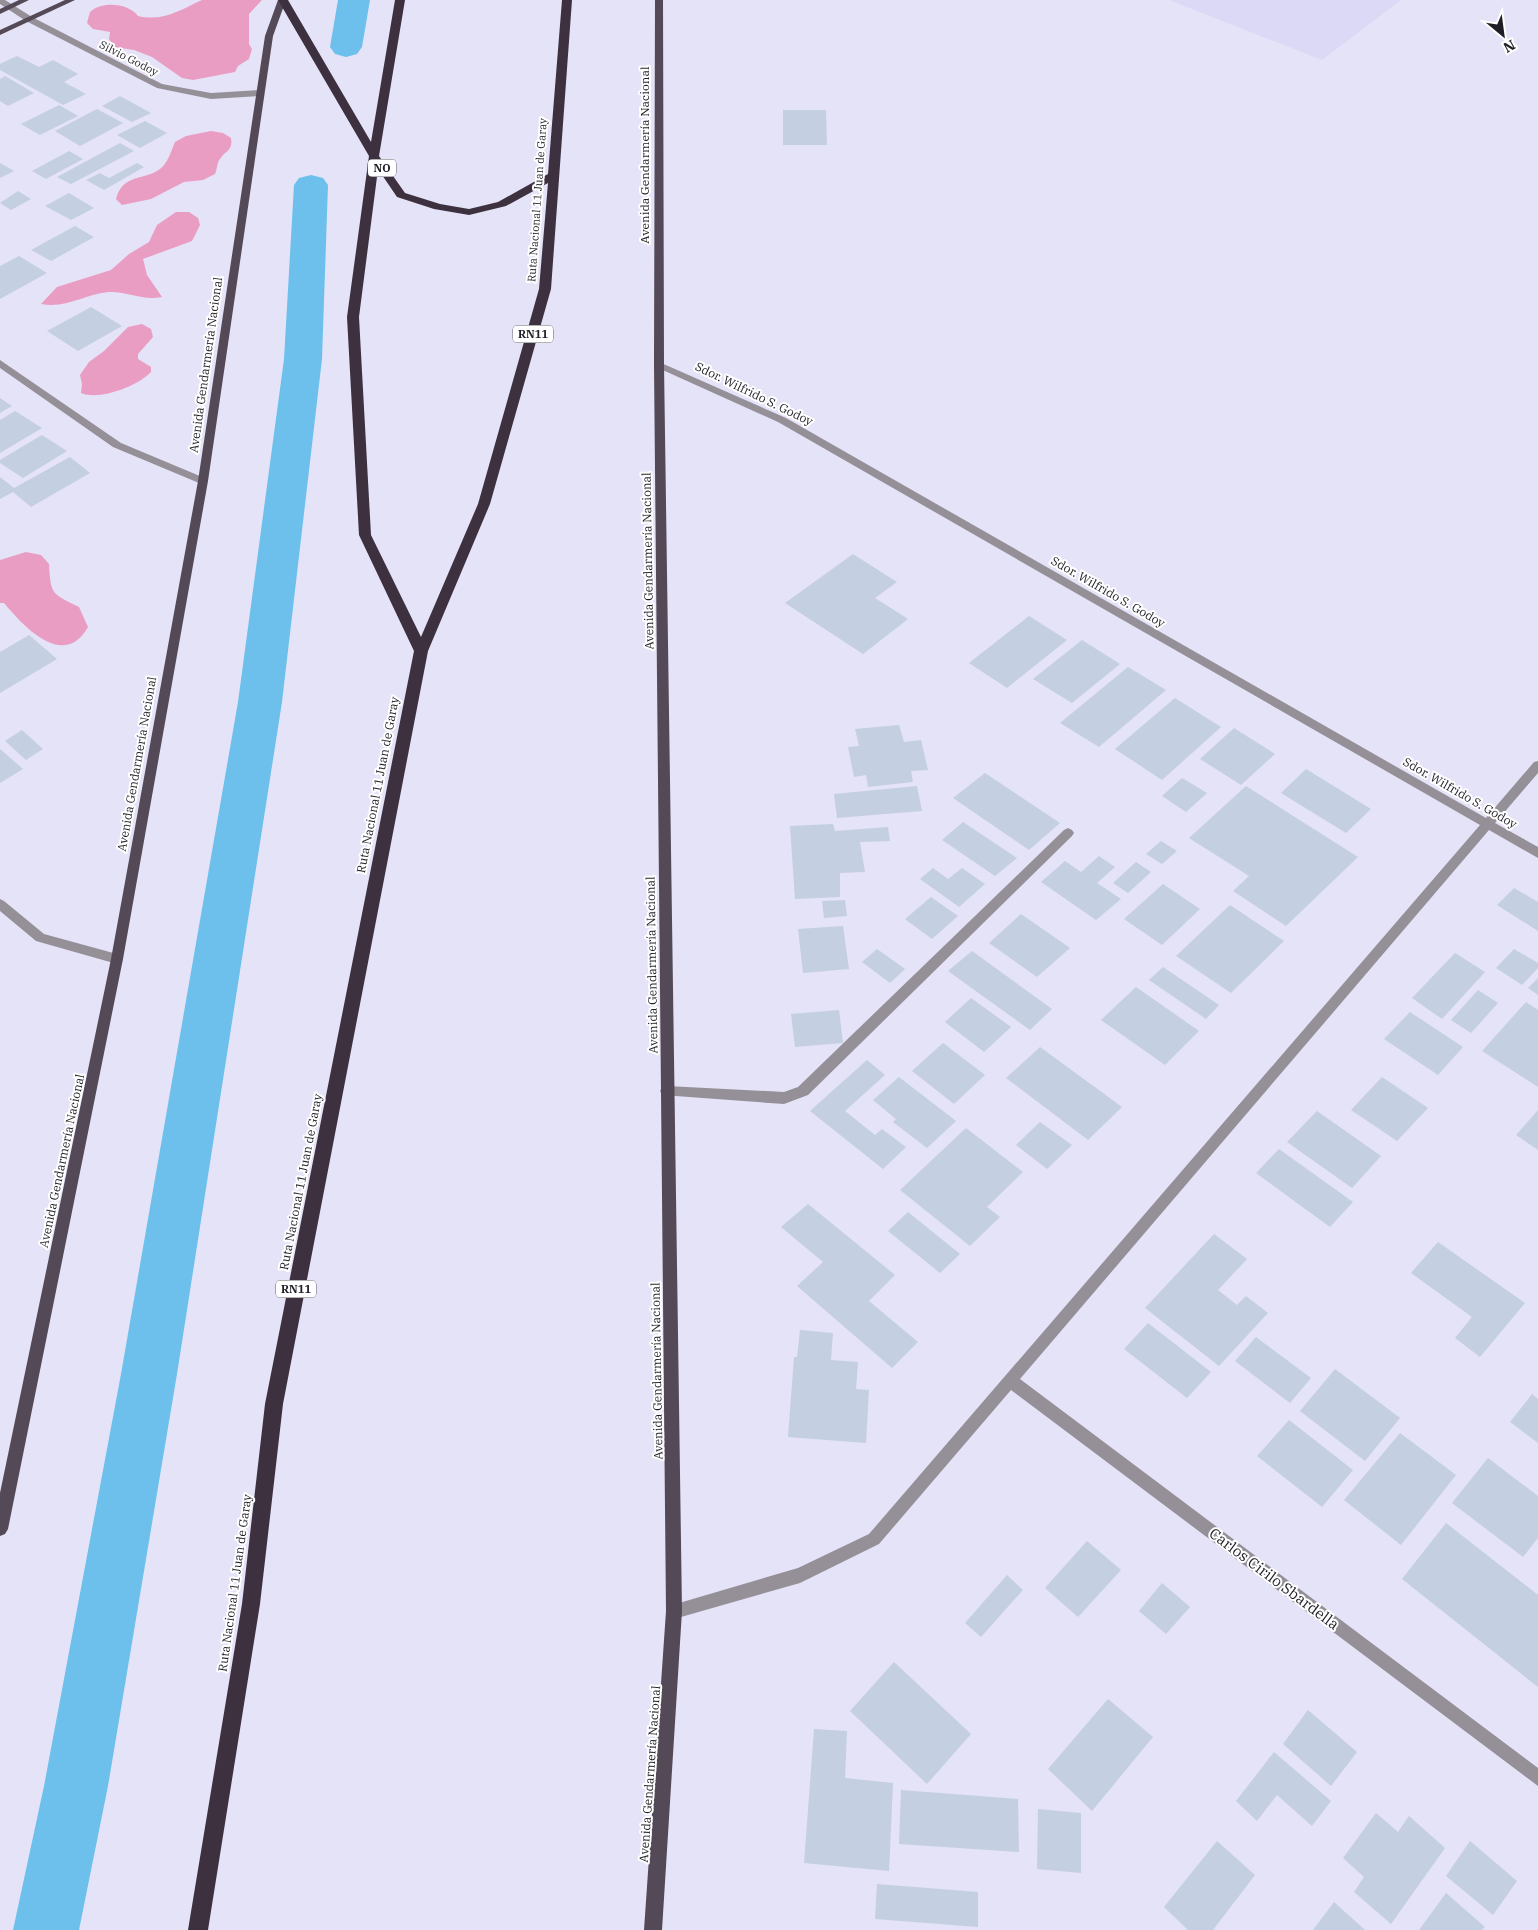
<svg xmlns="http://www.w3.org/2000/svg" width="1538" height="1930" viewBox="0 0 1538 1930" font-family="'IBM Plex Serif',serif">
<style>
.built{fill:#dcd9f6}
.forest{fill:#ea9dc3}
.lines{fill:none;stroke-linecap:round;stroke-linejoin:round}
.canal{fill:#6cc0eb;fill-rule:evenodd}
.building{fill:#c4cfe2}
.minor{fill:#958f97;fill-rule:evenodd}
.major{fill:#544956;fill-rule:evenodd}
.highway{fill:#3d3140;fill-rule:evenodd}
.labels{text-anchor:middle;stroke-width:4;stroke-linejoin:round;paint-order:stroke}
.far-street-label{font-size:11px;fill:#1f1e26;stroke:#fff}
.shield{fill:#fff;stroke:#626267;stroke-width:1}
.shield-label{font-size:11px;font-weight:bold;fill:#1f1e26}
.street-label{font-size:12px;fill:#1f1e26;stroke:#fff}
.near-street-label{font-size:15px;fill:#1f1e26;stroke:#fff}
</style>
<rect width="100%" height="100%" fill="#e5e3f8"/>
<path class="built" d="M1169 0H1401L1322 60Z"/>
<g class="forest">
<path d="M202 0H262L249 14V44L252 49 249 59 238 66 235 72 193 80 182 78 152 57 134 50 114 47 109 39 110 32 93 29 87 23 90 12C102 1 128 3 138 16 163 22 180 10 202 0Z"/>
<path d="M211 131 223 133 231 138C233 151 226 150 220 159 217 162 217 170 215 174L203 180 184 182 151 199 122 205 116 199C123 173 144 181 160 169 168 163 171 151 175 142L186 136Z"/>
<path d="M176 212H189L198 218 200 225 192 241 143 259 147 275 162 297C141 301 128 291 109 292 85 294 66 309 41 304L57 287 111 270 129 254 149 242 157 225Z"/>
<path d="M142 324 151 329 153 337 138 354V359L151 367V372C138 386 99 401 81 393L82 384 80 375 89 362 104 351 128 327Z"/>
<path d="M26 552 41 555 49 564C51 595 51 593 79 607L88 627C64 670 24 627 4 603H0V560Z"/>
</g>
<g class="lines">
<g class="canal">
<path d="M338 0H370L362 47 357 54 346 57 335 54 330 47Z"/>
<path d="M311 175 323 178 328 185 322 359 282 702 177 1374 108 1786 79 1930H13L44 1786 121 1374 238 702 284 359 294 185 299 178Z"/>
</g>
</g>
<g class="building">
<path d="M17 56 39 67 53 60 78 74 64 82 86 94 63 105 0 70V64Z"/>
<path d="M5 76 34 93 8 106 0 101V79Z"/>
<path d="M120 96 151 113 132 122 102 106Z"/>
<path d="M59 105 78 116 40 135 21 124Z"/>
<path d="M97 109 123 123 80 146 55 131Z"/>
<path d="M783 110H826L827 145H783Z"/>
<path d="M145 121 167 133 140 148 117 135Z"/>
<path d="M120 143 134 151 71 184 57 177Z"/>
<path d="M69 151 83 159 46 179 32 171Z"/>
<path d="M0 163 14 171 0 178Z"/>
<path d="M137 163 144 167 104 190 86 180 100 173 109 178Z"/>
<path d="M18 191 31 199 11 210 0 203Z"/>
<path d="M69 193 94 208 71 220 45 206Z"/>
<path d="M75 226 94 237 51 261 31 250Z"/>
<path d="M19 256 47 273 0 299V266Z"/>
<path d="M91 307 122 326 78 351 47 331Z"/>
<path d="M0 398 12 406 0 413Z"/>
<path d="M15 411 42 428 0 453V420Z"/>
<path d="M42 435 67 451 23 478 0 463V460Z"/>
<path d="M70 457 90 473 31 507 13 492 0 499V477L14 488Z"/>
<path d="M853 554 897 582 875 598 908 619 863 654 785 603Z"/>
<path d="M1029 616 1067 640 1007 688 969 663Z"/>
<path d="M29 635 57 659 0 693V652Z"/>
<path d="M1082 640 1120 664 1072 703 1033 679Z"/>
<path d="M1128 667 1166 690 1099 747 1060 723Z"/>
<path d="M1175 698 1221 727 1162 780 1115 749Z"/>
<path d="M899 725 904 742 921 740 928 770 911 771 913 782 868 787 866 775 854 777 848 747 859 746 855 729Z"/>
<path d="M1234 728 1275 754 1241 785 1200 759Z"/>
<path d="M22 730 43 749 26 760 5 741Z"/>
<path d="M0 749 23 769 0 783Z"/>
<path d="M1306 769 1371 809 1346 833 1281 793Z"/>
<path d="M985 773 1060 823 1029 850 953 798Z"/>
<path d="M1182 778 1207 793 1186 812 1162 796Z"/>
<path d="M917 786 922 811 837 818 834 794Z"/>
<path d="M1246 786 1358 857 1286 926 1233 891 1249 876 1189 838Z"/>
<path d="M963 822 1017 858 995 876 942 840Z"/>
<path d="M833 824 835 831 888 827 890 841 860 842 865 872 840 873V897L795 899 790 826Z"/>
<path d="M1161 841 1177 851 1162 864 1146 854Z"/>
<path d="M1099 856 1115 867 1097 883 1121 899 1096 920 1041 882 1065 861 1081 872Z"/>
<path d="M1136 862 1151 872 1128 893 1113 883Z"/>
<path d="M933 868 948 879 962 868 985 884 959 907 920 879Z"/>
<path d="M1163 884 1200 909 1162 945 1124 919Z"/>
<path d="M1514 888 1538 902V931L1497 905Z"/>
<path d="M931 897 958 916 932 939 905 919Z"/>
<path d="M845 900 847 916 824 918 822 901Z"/>
<path d="M1230 905 1284 941 1231 993 1176 956Z"/>
<path d="M1021 914 1070 948 1037 977 989 943Z"/>
<path d="M843 926 849 969 803 973 798 929Z"/>
<path d="M877 949 905 969 890 983 862 962Z"/>
<path d="M1514 949 1538 963V968L1522 985 1496 968Z"/>
<path d="M972 951 1052 1009 1030 1030 948 971Z"/>
<path d="M1455 953 1485 972 1442 1019 1412 998Z"/>
<path d="M1163 967 1219 1005 1206 1019 1149 980Z"/>
<path d="M1538 978V995L1528 988Z"/>
<path d="M1136 987 1199 1031 1165 1065 1101 1020Z"/>
<path d="M1478 990 1498 1003 1471 1033 1451 1020Z"/>
<path d="M971 998 1011 1027 984 1052 945 1022Z"/>
<path d="M1526 1002 1538 1010V1087L1482 1051Z"/>
<path d="M839 1010 843 1043 795 1047 791 1014Z"/>
<path d="M1410 1012 1463 1047 1438 1075 1384 1039Z"/>
<path d="M943 1043 985 1075 954 1104 912 1071Z"/>
<path d="M1040 1047 1122 1107 1088 1140 1006 1078Z"/>
<path d="M867 1060 885 1075 845 1111 875 1135 882 1129 906 1147 883 1169 810 1111Z"/>
<path d="M899 1077 956 1121 927 1148 893 1122 896 1119 873 1100Z"/>
<path d="M1382 1077 1428 1108 1397 1141 1351 1110Z"/>
<path d="M1538 1110V1150L1516 1135Z"/>
<path d="M1317 1111 1381 1156 1352 1188 1287 1142Z"/>
<path d="M1040 1122 1072 1145 1047 1169 1016 1145Z"/>
<path d="M966 1128 1023 1172 987 1207 1000 1217 970 1246 900 1190Z"/>
<path d="M1279 1149 1353 1202 1330 1227 1256 1173Z"/>
<path d="M808 1204 895 1275 869 1301 918 1342 892 1368 797 1286 823 1262 781 1227Z"/>
<path d="M908 1212 960 1254 940 1273 888 1231Z"/>
<path d="M1214 1234 1247 1259 1218 1290 1237 1305 1246 1296 1268 1313 1219 1366 1145 1308Z"/>
<path d="M1438 1242 1525 1303 1480 1357 1455 1338 1472 1317 1411 1273Z"/>
<path d="M1148 1323 1211 1372 1187 1398 1124 1349Z"/>
<path d="M800 1330 833 1333 831 1360 858 1362 856 1389 869 1390 866 1443 788 1437 794 1357H797Z"/>
<path d="M1256 1337 1311 1378 1290 1403 1235 1361Z"/>
<path d="M1335 1369 1400 1418 1365 1461 1300 1411Z"/>
<path d="M1532 1394 1538 1399V1443L1510 1422Z"/>
<path d="M1289 1420 1353 1470 1322 1507 1257 1456Z"/>
<path d="M1400 1433 1456 1475 1401 1545 1344 1500Z"/>
<path d="M1488 1458 1538 1496V1538L1523 1557 1452 1503Z"/>
<path d="M1446 1523 1538 1595V1687L1402 1579Z"/>
<path d="M1087 1541 1121 1570 1078 1617 1045 1588Z"/>
<path d="M1007 1575 1023 1590 981 1637 965 1623Z"/>
<path d="M1162 1583 1190 1607 1166 1634 1139 1611Z"/>
<path d="M894 1662 971 1734 927 1784 850 1711Z"/>
<path d="M1108 1699 1153 1737 1092 1811 1048 1769Z"/>
<path d="M1308 1710 1357 1752 1331 1786 1283 1744Z"/>
<path d="M814 1729 847 1731 845 1778 893 1783 889 1871 804 1863Z"/>
<path d="M1274 1752 1331 1801 1312 1826 1277 1795 1257 1821 1236 1801Z"/>
<path d="M901 1790 1018 1799 1019 1852 899 1844Z"/>
<path d="M1038 1809 1081 1813V1873L1037 1869Z"/>
<path d="M1376 1813 1398 1832 1409 1816 1445 1848 1391 1924 1354 1892 1364 1877 1343 1858Z"/>
<path d="M1217 1841 1255 1875 1213 1930H1188L1164 1907Z"/>
<path d="M1470 1841 1517 1881 1493 1915 1446 1876Z"/>
<path d="M877 1884 978 1892V1927L875 1919Z"/>
<path d="M1446 1893 1485 1927 1482 1930H1419Z"/>
<path d="M1334 1902 1365 1930H1313Z"/>
</g>
<g class="lines">
<g class="minor">
<path d="M0 0H5L32 17 162 84 211 93 260 90 264 93 260 96 211 99 157 88 26 21 0 4Z"/>
<path d="M0 360 121 443 207 479 208 481 203 484 199 483 113 447 0 368Z"/>
<path d="M659 362 786 418 1486 818 1534 762 1538 761V773L1495 823 1538 847V858L1489 830 1020 1379 1538 1768V1786L1011 1390 879 1544 800 1583 674 1619 669 1616 666 1611 669 1606 798 1568 869 1534 1480 825 778 422 656 367 654 365Z"/>
<path d="M1068 828 1072 830 1074 833 1072 836 808 1095 784 1104 662 1095 660 1091 662 1087 667 1086 784 1092 798 1087 1064 830Z"/>
<path d="M0 899 4 901 44 934 117 954 121 955 123 959 121 963 117 964 36 941 0 911Z"/>
</g>
<g class="major">
<path d="M19 0H29L0 14V9Z"/>
<path d="M65 0H75L0 35V30Z"/>
<path d="M278 0H286L273 36 208 481 123 959 8 1529 5 1534 0 1536V1493L111 959 198 481 265 36Z"/>
<path d="M655 0H663L664 365 682 1611 662 1930H644L666 1611 654 365Z"/>
</g>
<path class="highway" d="M278 0H288L371 142 395 0H405L379 156 405 193 440 204 469 209 498 202 548 174 562 0H572L551 289 490 504 428 651 283 1404 260 1604 208 1930H188L242 1604 265 1404 414 651 359 535 347 317 369 156ZM378 169 397 197 434 209 469 215 506 206 548 183 539 289 478 504 421 637 371 535 359 317Z"/>
</g>
<g class="labels">
<g class="far-street-label">
<text transform="translate(129 58) rotate(27)" y="4">Silvio Godoy</text>
<text transform="translate(537 200) rotate(-86)" y="4">Ruta Nacional 11 Juan de Garay</text>
</g>
<g class="shield">
<rect x="368" y="159.5" width="28" height="17" rx="4"/>
<rect x="513" y="325.5" width="40" height="17" rx="4"/>
<rect x="276" y="1280.5" width="40" height="17" rx="4"/>
</g>
<g class="shield-label">
<text x="382" y="172">NO</text>
<text x="533" y="338">RN11</text>
<text x="296" y="1293">RN11</text>
</g>
<g class="street-label">
<text transform="translate(645 155) rotate(-90)" y="4">Avenida Gendarmería Nacional</text>
<text transform="translate(206 365) rotate(-82)" y="4">Avenida Gendarmería Nacional</text>
<text transform="translate(754 394) rotate(26)" y="4">Sdor. Wilfrido S. Godoy</text>
<text transform="translate(648 561) rotate(-91)" y="4">Avenida Gendarmería Nacional</text>
<text transform="translate(1108 592) rotate(30)" y="4">Sdor. Wilfrido S. Godoy</text>
<text transform="translate(137 764) rotate(-80)" y="4">Avenida Gendarmería Nacional</text>
<text transform="translate(378 785) rotate(-79)" y="4">Ruta Nacional 11 Juan de Garay</text>
<text transform="translate(1460 793) rotate(30)" y="4">Sdor. Wilfrido S. Godoy</text>
<text transform="translate(652 965) rotate(-91)" y="4">Avenida Gendarmería Nacional</text>
<text transform="translate(62 1161) rotate(-78)" y="4">Avenida Gendarmería Nacional</text>
<text transform="translate(301 1182) rotate(-79)" y="4">Ruta Nacional 11 Juan de Garay</text>
<text transform="translate(657 1371) rotate(-91)" y="4">Avenida Gendarmería Nacional</text>
<text transform="translate(235 1583) rotate(-82)" y="4">Ruta Nacional 11 Juan de Garay</text>
<text transform="translate(650 1774) rotate(-86)" y="4">Avenida Gendarmería Nacional</text>
</g>
<g class="near-street-label">
<text transform="translate(1274 1579) rotate(37)" y="5">Carlos Cirilo Sbardella</text>
</g>
</g>
<g transform="translate(1503 35) rotate(151)" stroke="#ffffff" stroke-width="4" paint-order="stroke">
<path d="M0-4L9 19L0 12L-9 19Z" fill="#1f1e26"/>
<text y="-8" font-size="14" font-weight="bold" text-anchor="middle" fill="#1f1e26">N</text>
</g>
</svg>
